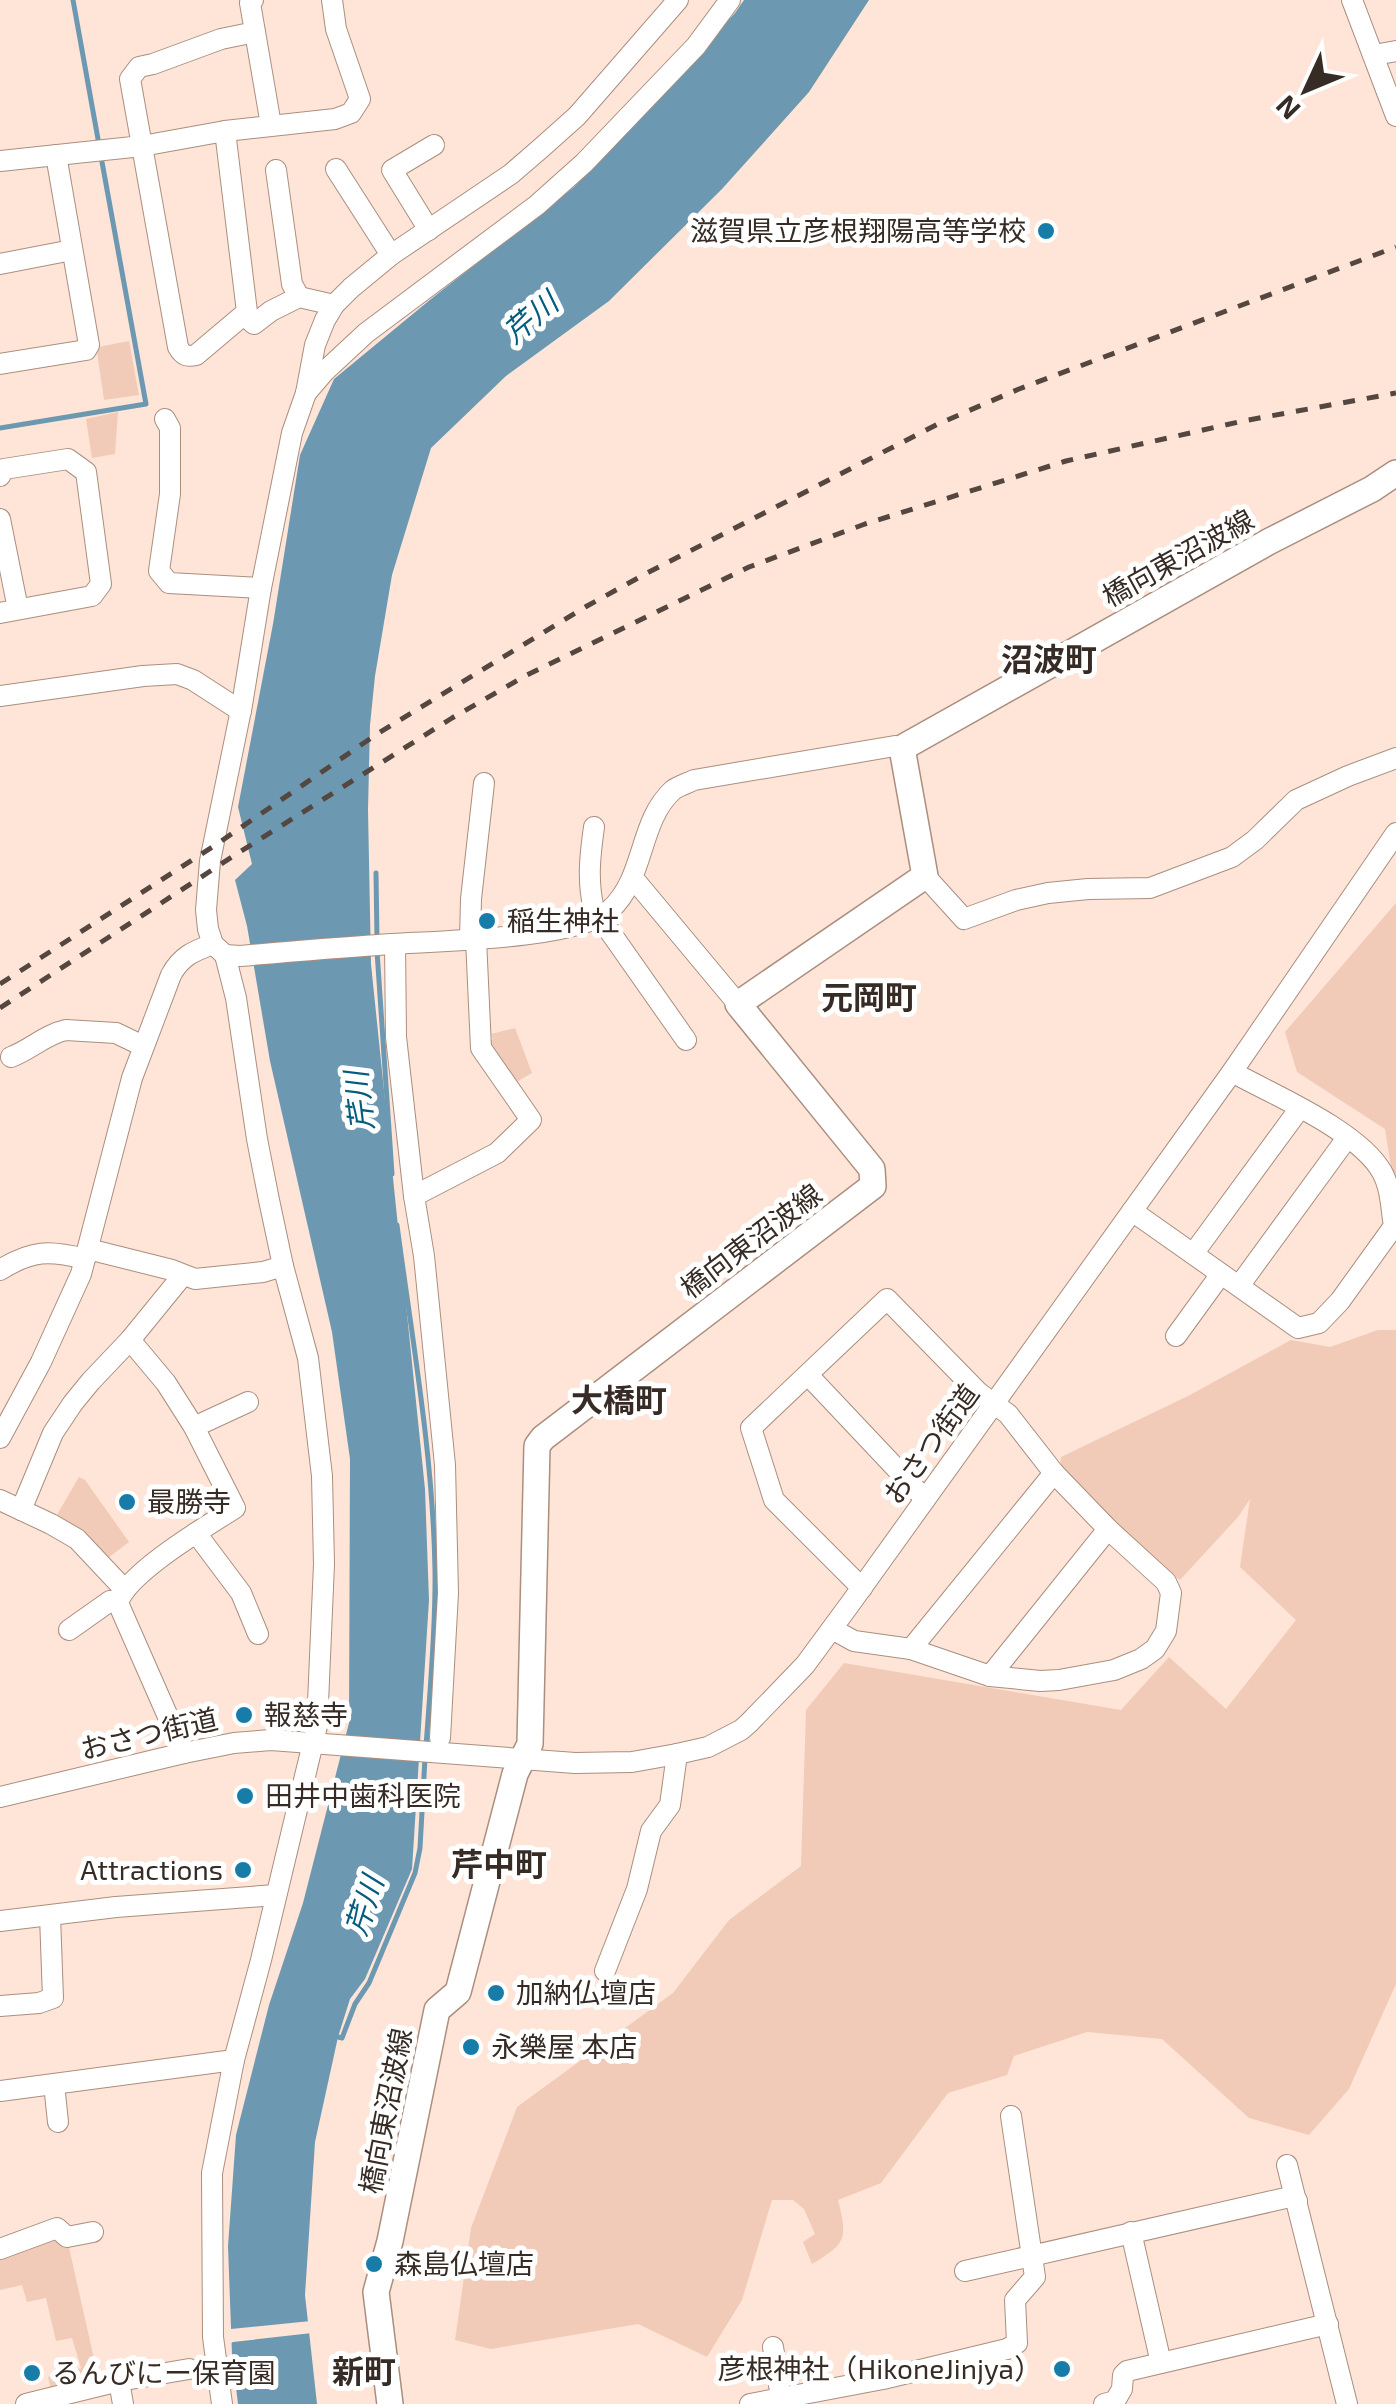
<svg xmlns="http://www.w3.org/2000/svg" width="1396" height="2404" viewBox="0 0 1396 2404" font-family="'Exo 2','Noto Sans JP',sans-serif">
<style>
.green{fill:#f1cbb7}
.water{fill:#6c99b1}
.pier{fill:#fee5d7}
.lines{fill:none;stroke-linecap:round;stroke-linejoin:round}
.stream{stroke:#6c99b1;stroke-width:5}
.minor-casing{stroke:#ab8e7f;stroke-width:22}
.major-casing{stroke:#ab8e7f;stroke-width:28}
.minor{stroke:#fff;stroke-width:20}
.major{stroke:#fff;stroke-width:25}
.rail{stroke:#554740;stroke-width:5;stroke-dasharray:12 12;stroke-linecap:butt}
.poi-dot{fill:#177da8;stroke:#fff;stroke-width:4}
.labels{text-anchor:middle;stroke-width:10;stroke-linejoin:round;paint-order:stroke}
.poi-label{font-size:28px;fill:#372b25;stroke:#fff;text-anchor:start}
.street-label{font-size:28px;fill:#372b25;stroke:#fff}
.water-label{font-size:30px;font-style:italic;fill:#045c7e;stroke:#fff}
.quarter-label{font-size:32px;font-weight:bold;fill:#372b25;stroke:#fff}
</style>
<rect width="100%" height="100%" fill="#fee5d7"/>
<g class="green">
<path d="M129 341 139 395 104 400 97 352 98 347Z"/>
<path d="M118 412 115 454 92 458 86 419Z"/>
<path d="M1396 903V1198L1385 1129 1297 1072 1285 1032Z"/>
<path d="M515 1028 532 1073 511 1085 485 1045 493 1039 491 1034Z"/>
<path d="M1378 1330H1396V1984L1349 2089 1309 2135 1249 2118 1162 2039 1087 2032 1014 2056 1007 2075 948 2093 881 2183 838 2200C848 2239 846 2244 812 2264L803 2242 815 2234 804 2209 793 2200H772L742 2300 707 2357 638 2324 491 2349 455 2340 471 2228 517 2107 673 1993 729 1920 801 1866 806 1710 844 1663 1121 1710 1169 1657 1226 1709 1296 1620 1240 1567 1250 1499 1238 1517 1180 1580 1111 1527 1060 1468 1061 1457 1188 1396 1291 1340 1330 1347Z"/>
<path d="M79 1477 85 1480 129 1542 104 1561 54 1520Z"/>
<path d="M56 2231 68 2243 99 2381 52 2394 48 2377 81 2368 72 2338 56 2341 46 2298 27 2302 22 2285 0 2290V2251Z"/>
</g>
<path class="water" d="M744 0H869L809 92 722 189 609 301 506 376 431 448 392 575 375 676 370 725 368 810 371 964 425 1489 429 1600 412 1869 365 1979 350 1999 338 2037 315 2142 305 2295 317 2404H238L232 2355 228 2246 236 2135 269 2005 303 1903 349 1723 350 1459 332 1332 270 1061 247 926 235 880 252 864 238 807 273 624 300 455 334 379 431 299 574 187 735 13Z"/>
<path class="pier" d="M311 2321 312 2333 233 2342 226 2346V2327L231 2329Z"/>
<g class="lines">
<g class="stream">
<path d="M73 0 98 139"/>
<path d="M0 428 146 404 102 162"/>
<path d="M376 873 377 940"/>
<path d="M377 951 392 1174"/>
<path d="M397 1225C412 1339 433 1454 435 1570 436 1627 430 1689 426 1747"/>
<path d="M338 2037 342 2038 355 2004 369 1983 415 1873 420 1848 425 1758"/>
</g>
<defs>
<g id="minor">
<path d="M253 0 250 3 271 125"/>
<path d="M678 0 577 116 540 149 511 174 391 255 351 288 334 305 325 320 315 345 306 393 292 433 261 588 242 705 210 861 206 910 208 929 213 944 225 955 240 956C286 952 332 948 378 945 427 941 577 940 610 910 646 877 638 822 673 790 678 786 688 783 694 780L895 746 902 748"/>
<path d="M1352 0 1396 116"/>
<path d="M1374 55 1396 51"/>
<path d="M225 131 335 119 351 113 360 99 336 29 332 0"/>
<path d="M0 161 142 146 225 131 247 312 196 355C187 357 183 356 178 347L130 79 139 67 153 64 221 39 255 32"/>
<path d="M336 169 391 255"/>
<path d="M276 170 292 284 299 297"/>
<path d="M429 230 392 170 434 145"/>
<path d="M0 264 72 250"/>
<path d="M244 315 254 324 271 311 299 297 334 305"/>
<path d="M0 364 86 350 89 345 56 155"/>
<path d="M306 393 324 372 366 333 537 205 584 163 696 46 730 0"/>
<path d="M165 419 170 428V494L159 571 169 583 261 588"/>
<path d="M0 476 4 469 68 459 86 472 101 584 92 596 0 613"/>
<path d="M0 519 18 609"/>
<path d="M0 696 143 676 177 674 193 680 241 711"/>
<path d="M594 827C590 855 587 882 594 909L686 1040"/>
<path d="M925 876 964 919 1016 900 1048 893 1088 889 1150 888 1232 857 1255 840 1296 800 1348 776 1396 758"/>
<path d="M633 878 738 1004"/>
<path d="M470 940 471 899 484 783"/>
<path d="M395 944 396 1037 414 1196 424 1256 445 1465 448 1593 440 1738"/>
<path d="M11 1057C30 1050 46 1034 66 1030L116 1033 143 1046"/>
<path d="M414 1196 497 1153 531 1120 481 1048 476 939"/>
<path d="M1132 1211 1298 1328 1319 1323 1340 1301 1394 1226C1391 1209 1391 1188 1382 1172 1359 1131 1274 1095 1232 1072"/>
<path d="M88 1249 172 1270 195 1279 263 1272 283 1266"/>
<path d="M1193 1254 1300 1108"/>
<path d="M0 1270C32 1250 49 1250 85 1259"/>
<path d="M1239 1286 1347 1138"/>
<path d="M1176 1336 1221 1274"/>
<path d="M130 1340 166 1383 194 1427 235 1508C207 1526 127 1573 118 1603L184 1753"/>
<path d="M808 1375 925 1499"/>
<path d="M194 1427 248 1402"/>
<path d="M0 1438 41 1362 81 1274 132 1078 171 975C181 956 194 951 213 944"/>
<path d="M0 1500 51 1524 77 1539 125 1590"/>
<path d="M21 1510 53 1433 73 1403 91 1381 130 1340 183 1275"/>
<path d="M196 1533 241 1593 258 1634"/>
<path d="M832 1629 854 1641 911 1649 990 1676 1040 1681 1059 1680 1114 1670 1141 1659 1155 1649 1166 1631 1171 1593 1166 1582 1108 1529 1054 1473 1008 1414 978 1392 887 1299 751 1428 774 1500 862 1588"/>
<path d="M69 1630 110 1601 119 1600"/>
<path d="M911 1649 1054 1473"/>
<path d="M990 1676 1108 1529"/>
<path d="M0 1797 184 1753 234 1743 271 1740 575 1763 632 1762 677 1754 708 1747 741 1730 749 1723 805 1665 850 1604 1232 1072 1396 833"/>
<path d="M0 1921 116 1907 276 1895"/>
<path d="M605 1971 637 1889 651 1831 670 1805 677 1754"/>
<path d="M0 2006 39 2003 53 1998 50 1916"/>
<path d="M54 2084 58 2122"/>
<path d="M0 2091 234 2060"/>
<path d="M1287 2165 1347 2404"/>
<path d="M1131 2232 1161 2363"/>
<path d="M0 2249 57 2228 67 2237 93 2232"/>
<path d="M965 2271 1290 2197 1297 2201"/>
<path d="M773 2347 782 2404"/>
<path d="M119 2381 123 2404"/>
<path d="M26 2404 119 2381 189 2369"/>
<path d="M222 2404 213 2337 212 2173 234 2060 261 1960 317 1726 324 1564 322 1476 308 1358 283 1266 269 1200 257 1139 236 998 225 955"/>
<path d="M750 2404 883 2379 1007 2349 1017 2343 1015 2300 1035 2277 1011 2116"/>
<path d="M1104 2404 1115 2401 1122 2389 1123 2375 1127 2371 1328 2324"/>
</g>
<path id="major" d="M390 2404 376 2292 390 2241 437 2010 458 1992 515 1774 530 1744 537 1446 543 1438 873 1186 872 1169 738 1004 925 876 902 748 1270 541 1372 489 1396 473"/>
</defs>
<use href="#minor" class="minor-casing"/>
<use href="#major" class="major-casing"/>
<use href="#minor" class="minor"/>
<use href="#major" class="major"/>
<g class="rail">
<path d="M0 984 214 846 377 734 587 606 649 572 938 424 1019 389 1396 247"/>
<path d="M0 1008 235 855 452 718 525 676 749 567 865 524 1066 461 1243 421 1396 393"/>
</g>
</g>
<g class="poi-dot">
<circle cx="1046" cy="231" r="10"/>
<circle cx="487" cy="921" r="10"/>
<circle cx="127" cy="1502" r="10"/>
<circle cx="244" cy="1715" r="10"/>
<circle cx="245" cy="1796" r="10"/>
<circle cx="243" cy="1870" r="10"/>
<circle cx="496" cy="1993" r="10"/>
<circle cx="471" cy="2047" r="10"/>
<circle cx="374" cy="2264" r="10"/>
<circle cx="1062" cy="2369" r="10"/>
<circle cx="32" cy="2373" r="10"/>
</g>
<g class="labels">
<g class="poi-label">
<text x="1026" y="241" text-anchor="end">滋賀県立彦根翔陽高等学校</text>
<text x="507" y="931">稲生神社</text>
<text x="147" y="1512">最勝寺</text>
<text x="264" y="1725">報慈寺</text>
<text x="265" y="1806">田井中歯科医院</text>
<text x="223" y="1880" text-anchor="end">Attractions</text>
<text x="516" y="2003">加納仏壇店</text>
<text x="491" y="2057">永樂屋 本店</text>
<text x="394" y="2274">森島仏壇店</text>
<text x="1042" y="2379" text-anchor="end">彦根神社（HikoneJinjya）</text>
<text x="52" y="2383">るんびにー保育園</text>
</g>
<g class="street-label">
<text transform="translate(1178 558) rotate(-29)" y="10">橋向東沼波線</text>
<text transform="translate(751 1241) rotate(-37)" y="10">橋向東沼波線</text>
<text transform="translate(931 1444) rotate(-54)" y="10">おさつ街道</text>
<text transform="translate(149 1734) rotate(-13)" y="10">おさつ街道</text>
<text transform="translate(386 2111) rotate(-79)" y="10">橋向東沼波線</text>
</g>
<g class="water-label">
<text transform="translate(531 318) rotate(-40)" y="10">芹川</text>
<text transform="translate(360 1101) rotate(-97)" y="10">芹川</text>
<text transform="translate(365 1906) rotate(-72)" y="10">芹川</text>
</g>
<g class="quarter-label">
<text x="1049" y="671">沼波町</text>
<text x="869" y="1009">元岡町</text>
<text x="619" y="1412">大橋町</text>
<text x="499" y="1876">芹中町</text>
<text x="364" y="2383">新町</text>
</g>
</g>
<g transform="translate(1306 90) rotate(226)" stroke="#ffffff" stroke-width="8" paint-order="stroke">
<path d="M0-8L18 38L0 25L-18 38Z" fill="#372b25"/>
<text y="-15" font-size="28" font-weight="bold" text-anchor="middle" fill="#372b25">N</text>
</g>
</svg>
